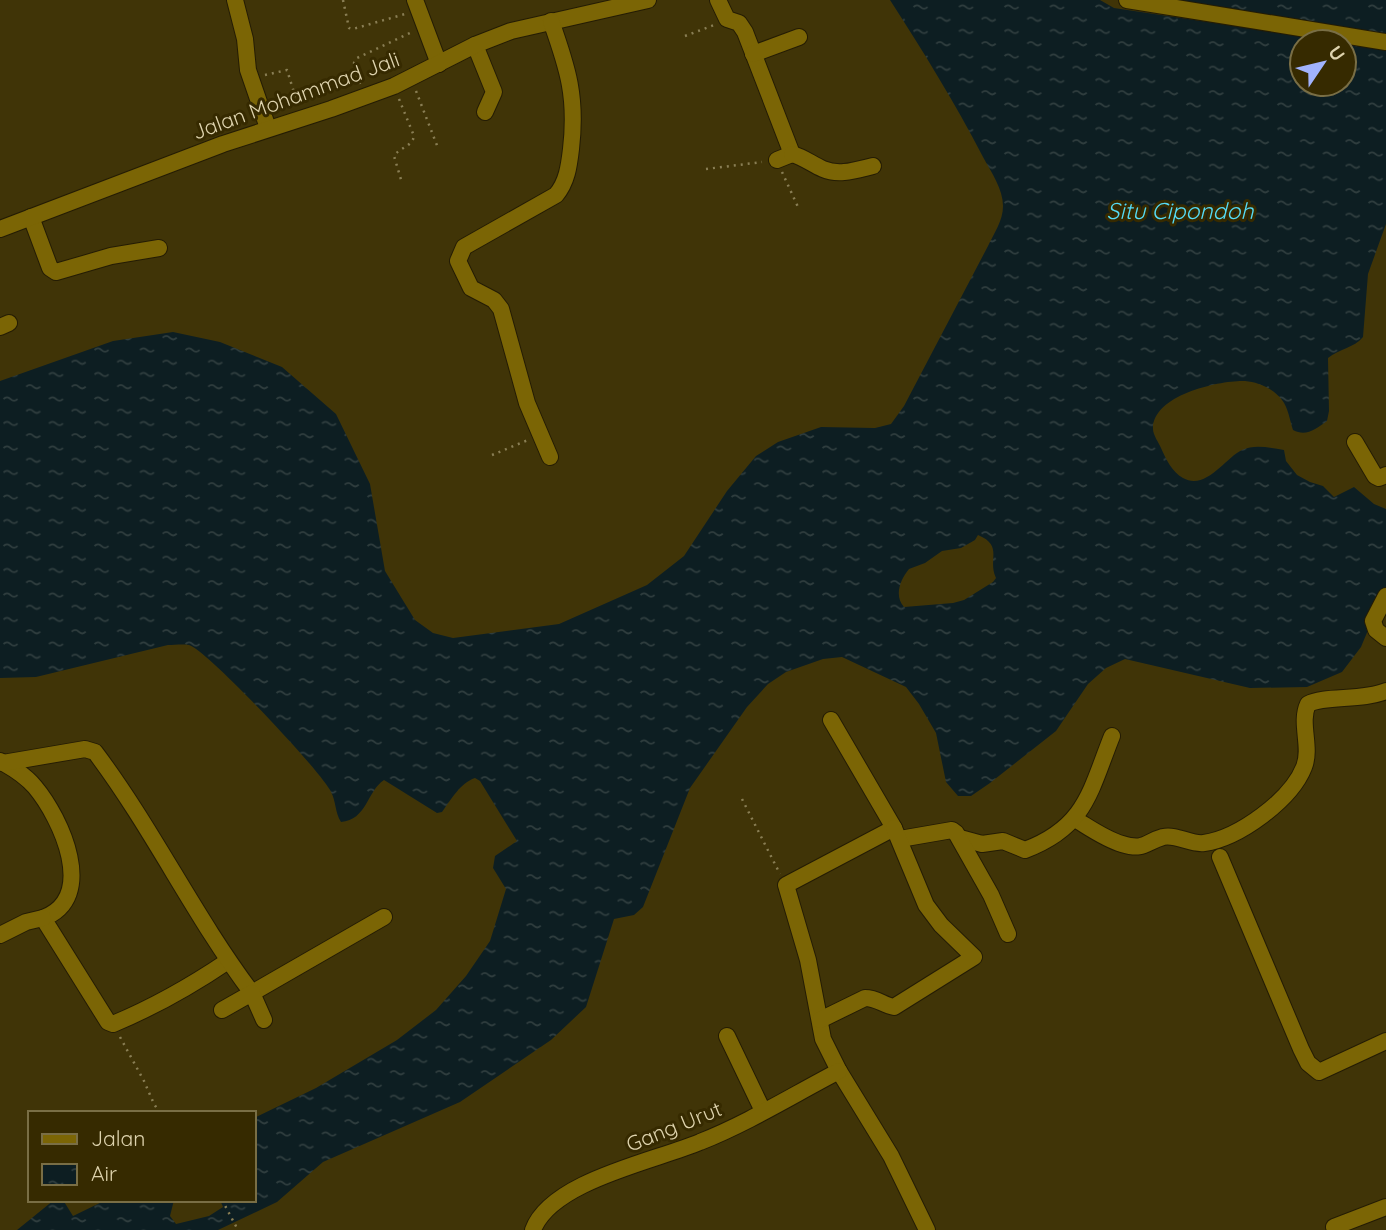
<svg xmlns="http://www.w3.org/2000/svg" width="1386" height="1230" viewBox="0 0 1386 1230" font-family="Quicksand,sans-serif">
<style>
.water{fill:url(#water-ripples);fill-rule:evenodd}
.lines{fill:none;stroke-linecap:round;stroke-linejoin:round}
.minor-casing{stroke:#241c04;stroke-width:18}
.path{stroke:#897e54;stroke-width:2.5;stroke-dasharray:2 5;stroke-linecap:butt}
.minor{stroke:#7b6505;stroke-width:16}
.labels{text-anchor:middle;stroke-width:6;stroke-linejoin:round;paint-order:stroke}
.street-label{font-size:21px;fill:#ded3ad;stroke:#362a00}
.water-label{font-size:23px;font-style:italic;fill:#54dbf6;stroke:#362a00}
</style>
<defs>
<pattern id="water-ripples" width="26" height="14" patternUnits="userSpaceOnUse" patternTransform="scale(1.75)"><rect width="26" height="14" fill="#0d1e22"/><path d="M2 4q2-2 4 0t4 0M15 11q2-2 4 0t4 0" fill="none" stroke="#303e3f"/></pattern>
</defs>
<rect width="100%" height="100%" fill="#403407"/>
<g class="water">
<path d="M890 0H1100L1114 8 1343 42H1302V84H1344V42L1386 48V224L1368 274 1363 337C1354 348 1339 349 1328 358L1329 411 1327 421C1316 429 1306 437 1293 430 1290 421 1288 407 1282 400 1274 389 1258 382 1245 381 1220 380 1152 395 1153 429 1153 435 1159 443 1161 448 1166 459 1172 472 1183 478 1206 491 1225 458 1242 450 1255 444 1270 448 1284 450L1286 461 1297 475 1310 482 1323 486 1334 497 1354 487 1374 504 1386 509V587L1361 647 1342 672 1307 687 1250 688 1125 659 1106 668 1088 684 1056 731 990 783 971 796H958L946 782 936 733 919 704 906 687 842 657 823 659 786 672 768 684 747 707 690 788 643 907 634 915 614 919 586 1007 551 1040 460 1102 323 1162 277 1202 218 1230H17L54 1200H63L73 1216 106 1200H174L170 1216 176 1224 209 1216 223 1207 220 1200H254V1118L316 1088 397 1040 436 1010 466 976 490 941 506 889 493 868 495 856 517 841 480 781 475 778C460 783 451 800 442 812L437 813 384 780C367 791 367 820 341 822 335 813 336 801 331 792 322 772 207 650 189 645 183 644 174 645 168 645L36 677 0 678V381L113 341 173 332 220 342 282 367 336 414 370 484 385 571 415 620 433 633 453 638 559 624 647 585 684 556 727 491 756 456 778 442 821 427 875 428 891 424 904 406 988 246C994 233 1003 221 1003 206 1003 189 991 172 983 157 955 103 923 51 890 0ZM978 535C1004 546 987 559 996 578L993 582 964 600 953 603 904 607C894 596 900 580 909 569L925 563 942 551 961 548 975 540Z"/>
<path d="M1156 0H1386V35Z"/>
</g>
<g class="lines">
<defs>
<g id="minor">
<path d="M235 0 245 39 248 70 268 128"/>
<path d="M415 0 439 64"/>
<path d="M718 0 727 19 739 23 745 32 792 154 777 160"/>
<path d="M1127 0 1386 42"/>
<path d="M475 45 494 92 485 112"/>
<path d="M753 54 799 37"/>
<path d="M792 154C803 157 812 164 823 169 839 176 856 170 873 166"/>
<path d="M31 217 50 268 56 272 111 256 159 248"/>
<path d="M0 229 223 144 331 109 394 86 475 45 511 31 648 0"/>
<path d="M0 327 9 323"/>
<path d="M1355 442 1375 476 1379 478 1386 475"/>
<path d="M550 457 527 403 501 309 494 300 471 288 458 261 464 247 556 195C567 182 569 166 571 149 577 97 568 69 551 21"/>
<path d="M1386 596 1373 621 1376 630 1386 638"/>
<path d="M831 720 894 828 786 885 808 960 823 1039 839 1071 891 1156 927 1230"/>
<path d="M0 761C13 768 25 775 35 787 61 818 98 898 43 918L108 1022 113 1024C154 1007 191 986 228 961"/>
<path d="M3 763 85 749 95 752C153 829 194 916 252 993L384 917"/>
<path d="M1075 819C1090 828 1105 839 1122 844 1145 851 1145 842 1163 837 1177 834 1191 845 1204 843 1239 838 1291 800 1304 767 1312 747 1299 723 1308 704 1324 695 1363 701 1386 691"/>
<path d="M960 838 982 844 1003 841 1025 850C1086 827 1090 791 1112 736"/>
<path d="M900 839 952 830 956 833 991 895 1008 934"/>
<path d="M1220 857 1301 1049 1308 1063 1319 1072 1386 1041"/>
<path d="M0 935 26 922 43 918"/>
<path d="M222 1010 252 993 264 1020"/>
<path d="M820 1020 865 998C877 998 883 1005 894 1007L974 957 941 925 926 905 894 828"/>
<path d="M727 1036 763 1111"/>
<path d="M1334 1227 1386 1207"/>
<path d="M533 1230C551 1181 655 1161 700 1142 748 1123 793 1095 839 1071"/>
</g>
</defs>
<use href="#minor" class="minor-casing"/>
<g class="path">
<path d="M343 0 349 28 353 29 405 14"/>
<path d="M685 36 714 25"/>
<path d="M265 75 287 70 298 105"/>
<path d="M360 84 354 63 357 58 412 32"/>
<path d="M416 91 438 148"/>
<path d="M399 99 414 136C412 147 400 147 394 156L402 183"/>
<path d="M706 169 762 162"/>
<path d="M782 172 798 207"/>
<path d="M492 455 528 440"/>
<path d="M742 799 780 874"/>
<path d="M120 1037 144 1081 154 1104 160 1113"/>
<path d="M222 1200 238 1230"/>
</g>
<use href="#minor" class="minor"/>
</g>
<g class="labels">
<g class="street-label">
<text transform="translate(296 96) rotate(-20)" y="7">Jalan Mohammad Jali</text>
<text transform="translate(674 1127) rotate(-22)" y="7">Gang Urut</text>
</g>
<g class="water-label">
<text x="1180" y="219">Situ Cipondoh</text>
</g>
</g>
<rect x="28" y="1111" width="228" height="91" fill="#362a00" stroke="#796e45" stroke-width="2"/>
<rect x="42" y="1134" width="35" height="10" fill="#7b6505" stroke="#796e45" stroke-width="2"/>
<text x="91" y="1146" font-size="21" fill="#ded3ad">Jalan</text>
<rect x="42" y="1164" width="35" height="21" fill="url(#water-ripples)" stroke="#796e45" stroke-width="2"/>
<text x="91" y="1181" font-size="21" fill="#ded3ad">Air</text>
<g transform="translate(1323 63) rotate(55)"><circle r="33" fill="#362a00" stroke="#796e45" stroke-width="2"/>
<path d="M0-5L12 26L0 18L-12 26Z" fill="#a1b3fd"/>
<text y="-10" font-size="19" font-weight="bold" text-anchor="middle" fill="#ded3ad">U</text>
</g>
</svg>
